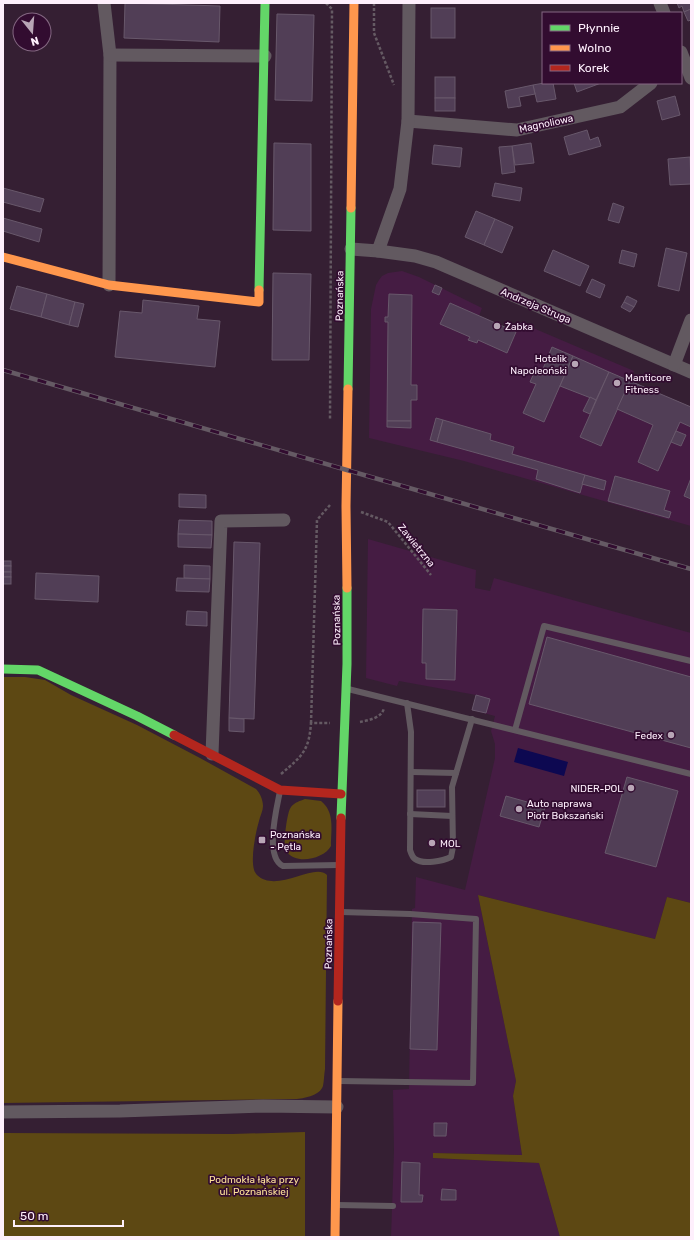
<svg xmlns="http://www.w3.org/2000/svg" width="694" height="1240" viewBox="0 0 694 1240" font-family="Rubik,sans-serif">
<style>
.built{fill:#451c43}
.green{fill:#5d4813}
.water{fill:#0d0851}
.building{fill:#513e56;stroke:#68586b}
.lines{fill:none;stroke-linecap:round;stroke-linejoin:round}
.path{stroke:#655a63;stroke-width:2.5;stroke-dasharray:3 2;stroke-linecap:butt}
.lane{stroke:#625960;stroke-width:6}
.street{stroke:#625960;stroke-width:13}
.fast{stroke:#63d668;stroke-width:9}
.slow{stroke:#ff974d;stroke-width:9}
.jam{stroke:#b3261e;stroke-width:9}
.rail-casing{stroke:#655a64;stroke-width:4.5}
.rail{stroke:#320c30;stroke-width:3;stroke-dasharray:9;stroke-linecap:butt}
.poi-dot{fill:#b8a6b6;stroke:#320c30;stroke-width:1.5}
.labels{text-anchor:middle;stroke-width:3.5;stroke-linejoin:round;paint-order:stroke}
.street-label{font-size:10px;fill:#feeffc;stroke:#320c30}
.poi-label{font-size:10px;fill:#feeffc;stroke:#320c30;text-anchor:start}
.park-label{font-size:10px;fill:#fde299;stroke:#320c30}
</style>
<rect width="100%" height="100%" fill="#351f33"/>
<g class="built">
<path d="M402 271 419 277 482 308 479 316 515 331 519 322 634 371 630 381 691 407V526L464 461 369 438 371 309 376 285 379 280 382 276 388 273Z"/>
<path d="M368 539 476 570 475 588 490 591 494 578 691 633V903L667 897 655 939 478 895 516 1081 513 1096 522 1155 433 1153V1158L539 1163 560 1237H391L394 1151 393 1090 409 1089 412 909 415 908 416 877 465 890 495 758V744L491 731 495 716 472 710 476 695 399 681 397 686 366 678Z"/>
</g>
<g class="green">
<path d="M3 677H25L45 680 71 695 137 725 200 758 256 789C260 793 263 800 263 806 263 811 260 816 259 821 256 831 248 867 257 875 277 894 314 862 327 875L325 1069C324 1075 324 1081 323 1086 320 1095 306 1098 297 1099L3 1103Z"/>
<path d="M305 799 321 801C335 812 331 830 331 846 324 859 296 865 287 852 286 851 285 849 285 847 284 839 287 812 291 807 295 802 300 801 305 799Z"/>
<path d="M478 895 655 939 667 897 691 903V1237H560L539 1163 433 1158V1153L522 1155 513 1096 516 1081Z"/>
<path d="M305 1132V1237H3V1133L232 1134Z"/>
</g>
<path class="water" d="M518 748 568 762 564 776 514 762Z"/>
<g class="building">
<path d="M125 3 220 6 219 42 124 38Z"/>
<path d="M677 3H691V9L684 12 682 6 679 8Z"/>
<rect x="431" y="8" width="24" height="30"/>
<path d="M691 9V20L688 21 684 12Z"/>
<path d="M277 14 314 15 312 101 275 100Z"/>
<rect x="435" y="77" width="20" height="21"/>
<path d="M544 83H553L556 99 537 102 533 85Z"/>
<path d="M574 83H601L577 92Z"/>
<path d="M533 85 535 94 519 97 521 106 508 108 505 91Z"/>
<path d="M675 96 680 115 662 120 657 101Z"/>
<rect x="435" y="98" width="20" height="13"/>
<path d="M587 130 590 140 598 137 601 146 569 155 564 137Z"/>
<path d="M274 143 311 144V231L273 230Z"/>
<path d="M531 143 534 163 515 165 512 146Z"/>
<path d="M434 145 462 148 460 167 432 164Z"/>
<path d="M512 146 515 172 502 174 499 147Z"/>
<path d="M690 157 691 184 670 185 668 159Z"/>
<path d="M495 183 522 188 520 201 492 196Z"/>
<path d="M3 188 44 199 40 212 3 202Z"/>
<path d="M613 203 624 207 619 223 608 220Z"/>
<path d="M476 211 495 219 484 245 465 237Z"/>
<path d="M3 218 42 229 39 242 3 231Z"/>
<path d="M495 219 513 227 502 253 484 245Z"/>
<path d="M666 248 687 253 679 291 658 286Z"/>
<path d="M553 250 589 266 580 286 544 271Z"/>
<path d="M622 250 637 254 634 267 619 263Z"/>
<path d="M273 273 311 274 309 360H272Z"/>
<path d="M592 279 605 285 600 298 586 292Z"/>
<path d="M435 285 442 288 439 295 432 292Z"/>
<path d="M17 286 47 294 41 317 10 309Z"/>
<path d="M47 294 75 302 69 325 41 317Z"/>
<path d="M389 294 412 295 411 385H417V400H411V421H387L388 322H385V317H388Z"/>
<path d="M627 296 637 301 634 307 624 302Z"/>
<path d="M143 300 199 306 197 319 220 321 215 367 115 357 120 311 142 313Z"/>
<path d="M75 302 84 304 78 327 69 325Z"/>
<path d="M624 302 634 307 630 312 621 307Z"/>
<path d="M450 303 516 332 507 353 478 340 477 343 468 340 470 337 440 324Z"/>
<path d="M552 347 573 356 544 422 523 413 536 384 530 382 534 373 540 376Z"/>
<path d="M573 356 609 372 596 400 560 386Z"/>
<path d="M609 372 630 381 601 446 580 437Z"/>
<path d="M630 381 691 407V427L680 422 658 471 638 462 653 425 617 409Z"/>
<path d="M590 397 596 400 590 414 583 411Z"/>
<path d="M436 418 443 420 437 442 430 440Z"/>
<path d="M443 420 491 434 490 440 514 447 512 454 585 475 580 493 536 479 538 470 437 442Z"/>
<path d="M387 421H411V428L387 427Z"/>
<path d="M676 431 686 435 681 446 671 442Z"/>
<path d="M585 475 606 481 604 490 582 484Z"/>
<path d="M615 476 670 491 664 510 671 512 669 518 608 501Z"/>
<path d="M691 478V499L684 496Z"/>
<path d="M179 494 206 495V508L179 507Z"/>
<path d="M179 520 212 521V535L178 534Z"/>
<path d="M178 534 212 535 211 548 178 547Z"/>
<path d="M234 542 260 543 254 719 229 718Z"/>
<rect x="3" y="561" width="8" height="5"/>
<path d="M184 565 210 566V579L184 578Z"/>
<rect x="3" y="566" width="8" height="6"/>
<rect x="3" y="572" width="8" height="5"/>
<path d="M36 573 99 576 98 602 35 599Z"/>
<rect x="3" y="577" width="8" height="7"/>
<path d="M177 578 210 579 209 592 176 591Z"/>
<path d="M423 609 457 610 455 680 426 679V663H422Z"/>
<path d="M187 611 207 612V626L186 625Z"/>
<path d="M547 637 691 677V748L529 704Z"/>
<path d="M476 695 490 699 486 713 472 710Z"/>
<path d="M229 718 244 719V732L229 731Z"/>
<path d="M627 777 678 791 656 867 605 853Z"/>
<rect x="417" y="790" width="28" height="17"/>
<path d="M506 796 545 807 539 827 500 816Z"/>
<path d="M413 922 441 923 437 1050 410 1049Z"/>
<path d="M434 1123H447L446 1136H434Z"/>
<path d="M402 1162 420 1163 419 1195H423L422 1202H401Z"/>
<path d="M442 1189 456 1190V1200H441Z"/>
</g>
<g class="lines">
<g class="path">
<path d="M326 3 332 9 330 419"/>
<path d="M374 3V33L394 85"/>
<path d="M361 512 388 522 431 575"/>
<path d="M360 722C369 720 382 718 384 708"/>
<path d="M311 723 317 520 330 505"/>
<path d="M281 774C302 756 309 751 311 723H330"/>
</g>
<g class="lane">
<path d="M348 689 691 774"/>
<path d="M407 703 411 732 410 850C411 853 412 857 415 859 423 865 443 861 451 857L453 847 452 787 472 719"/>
<path d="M515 730 544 626 691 661"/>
<path d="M412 772 456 773"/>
<path d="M280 791C277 807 264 857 283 866L339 865"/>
<path d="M410 814 452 816"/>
<path d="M339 1081 473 1083 476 919 410 914 341 912"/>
<path d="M337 1205 393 1206"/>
</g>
<g class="street">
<path d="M104 3 110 55 109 285"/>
<path d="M660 3 664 13"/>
<path d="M681 52 691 78"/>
<path d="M110 55 265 56"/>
<path d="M408 121 517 130 620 107 651 83"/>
<path d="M351 249 378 251 400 189 408 121 409 3"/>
<path d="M378 251 415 256 436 262 691 372"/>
<path d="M674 365 691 320"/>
<path d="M212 754 221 521 284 520"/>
<path d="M3 1112 120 1111 263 1106 337 1107"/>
</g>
<g class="fast">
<path d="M259 290 265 3"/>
<path d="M348 389 351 208"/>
<path d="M3 669 38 670 137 716 174 735"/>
<path d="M341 818 347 664V588"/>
</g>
<g class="slow">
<path d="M351 208 354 3"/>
<path d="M3 257 109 285 259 302V290"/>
<path d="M347 588 346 506 348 389"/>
<path d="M335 1237 338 1001"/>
</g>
<g class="jam">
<path d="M174 735 280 790 341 794"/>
<path d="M338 1001 341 818"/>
</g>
<defs>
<path id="rail" d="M3 370 364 475 691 569"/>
</defs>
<use href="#rail" class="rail-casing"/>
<use href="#rail" class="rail"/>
</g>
<g class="poi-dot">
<circle cx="497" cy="326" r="4"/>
<circle cx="575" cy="364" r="4"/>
<circle cx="617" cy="383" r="4"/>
<circle cx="671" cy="735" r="4"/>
<circle cx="631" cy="788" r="4"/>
<circle cx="519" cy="809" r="4"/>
<rect x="258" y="836" width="8" height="8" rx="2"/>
<circle cx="432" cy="843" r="4"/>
</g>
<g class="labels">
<g class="street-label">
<text transform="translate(546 123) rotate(-12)" y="4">Magnoliowa</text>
<text transform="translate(339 296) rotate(-89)" y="4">Poznańska</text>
<text transform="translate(536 305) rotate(23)" y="4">Andrzeja Struga</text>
<text transform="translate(417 545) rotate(51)" y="4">Zawietrzna</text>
<text transform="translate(336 620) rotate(-91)" y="4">Poznańska</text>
<text transform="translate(328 944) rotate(-89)" y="4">Poznańska</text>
</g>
<g class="poi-label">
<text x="505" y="330">Żabka</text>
<text x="567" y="362" text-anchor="end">Hotelik<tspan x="567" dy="12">Napoleoński</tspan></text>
<text x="625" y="381">Manticore<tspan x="625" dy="12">Fitness</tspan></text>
<text x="663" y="739" text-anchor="end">Fedex</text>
<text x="623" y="792" text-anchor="end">NIDER-POL</text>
<text x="527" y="807">Auto naprawa<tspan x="527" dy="12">Piotr Bokszański</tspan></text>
<text x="270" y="838">Poznańska<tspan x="270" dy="12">- Pętla</tspan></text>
<text x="440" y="847">MOL</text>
</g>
<g class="park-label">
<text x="254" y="1183">Podmokła łąka przy<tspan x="254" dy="12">ul. Poznańskiej</tspan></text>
</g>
</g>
<rect width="694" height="1240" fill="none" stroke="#feeffc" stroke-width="8"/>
<rect x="542" y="12" width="140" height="72" fill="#320c30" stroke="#846782"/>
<rect x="550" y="25" width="20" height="6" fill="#63d668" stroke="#846782"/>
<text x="578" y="32" font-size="12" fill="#feeffc">Płynnie</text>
<rect x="550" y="45" width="20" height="6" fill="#ff974d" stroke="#846782"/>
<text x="578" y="52" font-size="12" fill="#feeffc">Wolno</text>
<rect x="550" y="65" width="20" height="6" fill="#b3261e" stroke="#846782"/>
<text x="578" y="72" font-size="12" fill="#feeffc">Korek</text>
<g transform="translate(32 32) rotate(163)"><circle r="19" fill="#320c30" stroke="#846782"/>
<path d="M0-3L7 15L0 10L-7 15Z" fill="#b8a6b6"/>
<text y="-6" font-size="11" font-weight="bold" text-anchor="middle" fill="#feeffc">N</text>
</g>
<path d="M14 1220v6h109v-6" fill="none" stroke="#feeffc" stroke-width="2"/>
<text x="20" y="1220" font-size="12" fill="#feeffc" stroke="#320c30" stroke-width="3" paint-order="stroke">50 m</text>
</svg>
